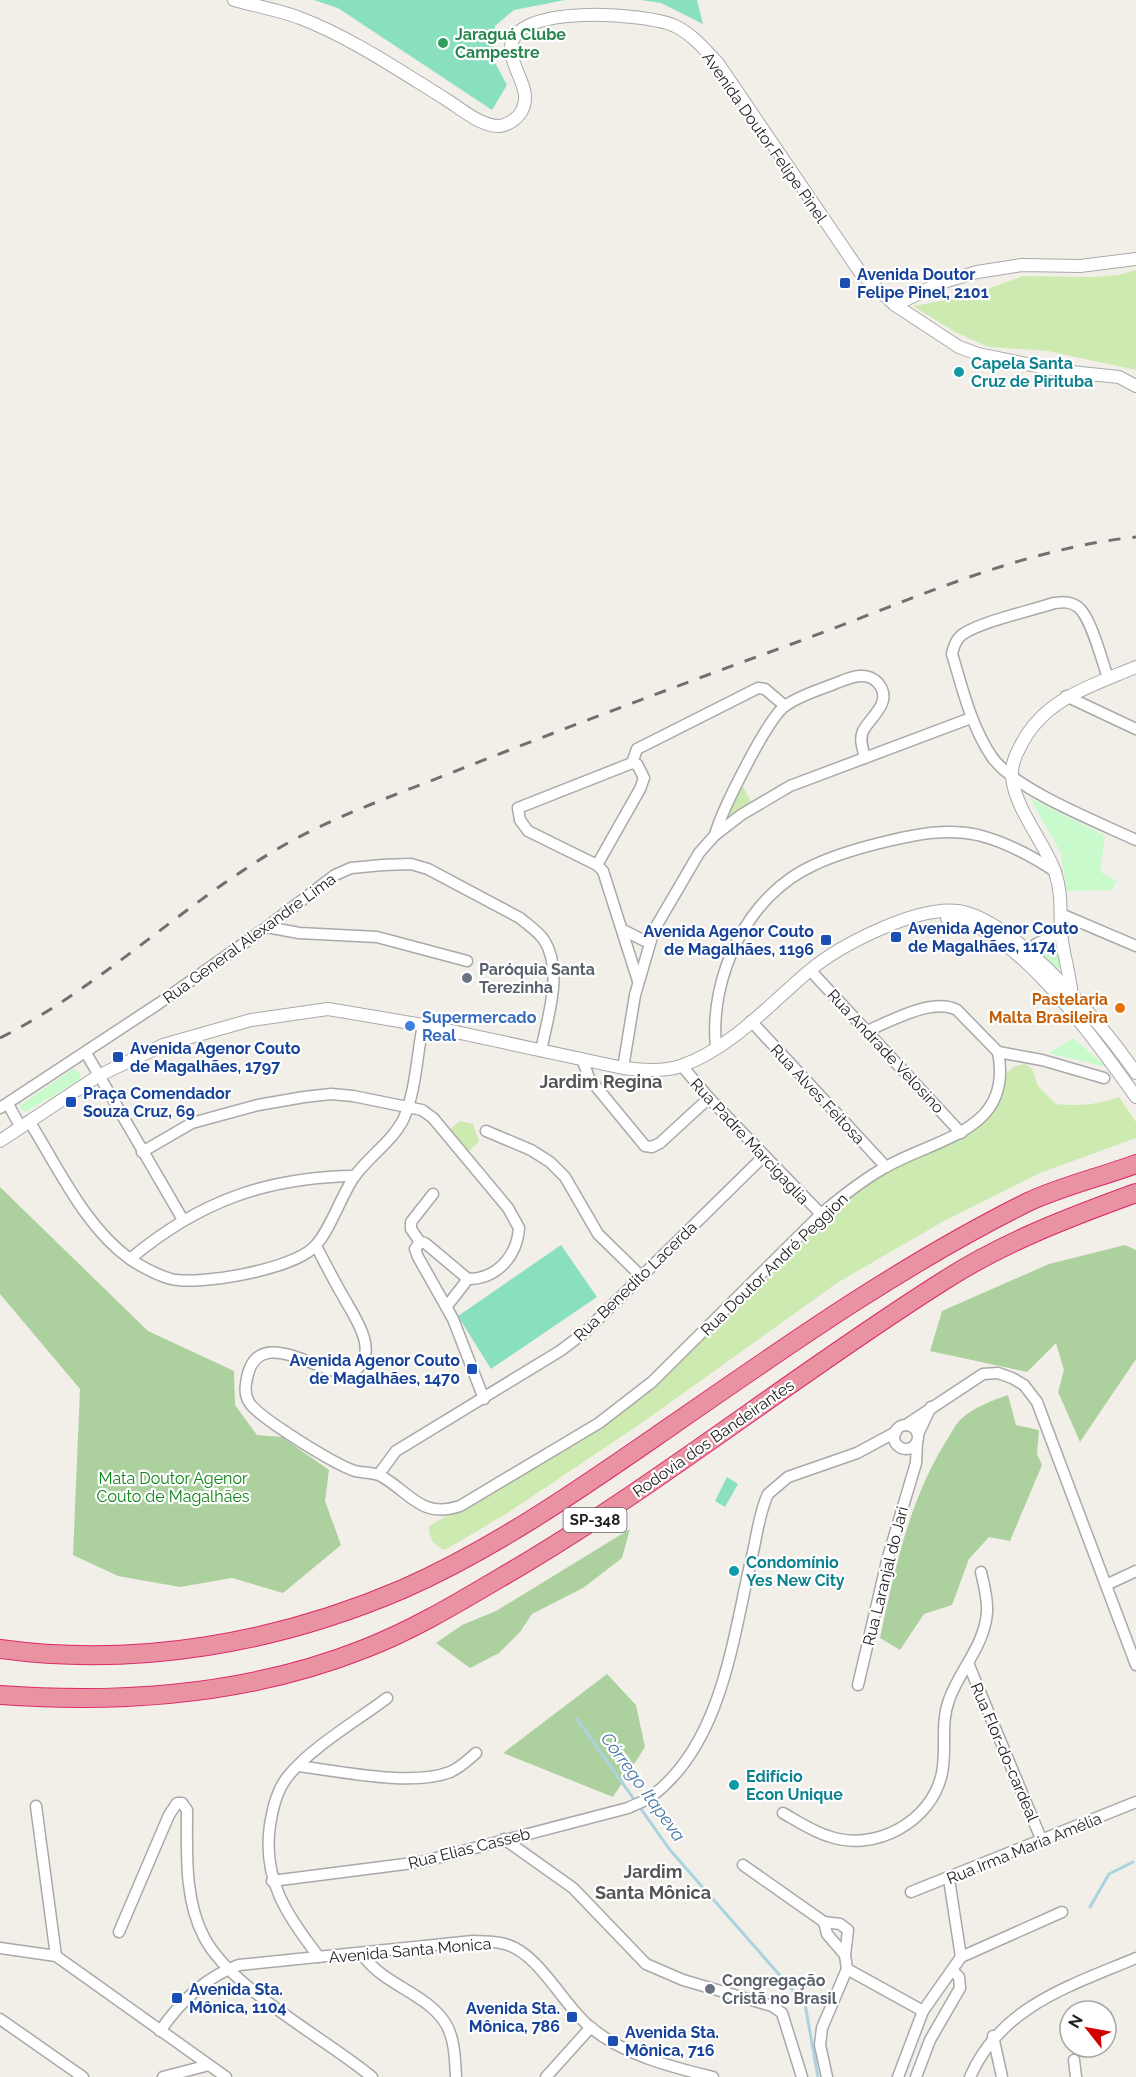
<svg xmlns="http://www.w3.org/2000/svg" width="1136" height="2077" viewBox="0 0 1136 2077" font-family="Raleway,sans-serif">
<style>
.grass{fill:#cdebb0}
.forest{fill:#add19e}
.park{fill:#c8facc}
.pitch{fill:#88e0be}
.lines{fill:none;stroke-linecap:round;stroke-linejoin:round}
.stream{stroke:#aad3df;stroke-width:3}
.minor-casing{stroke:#a9a9a9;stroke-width:13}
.tertiary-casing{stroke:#a9a9a9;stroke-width:14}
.motorway-casing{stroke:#dc2a67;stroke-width:20}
.minor{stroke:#fff;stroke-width:10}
.tertiary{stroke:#fff;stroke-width:12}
.motorway{stroke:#e892a2;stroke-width:18}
.rail{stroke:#707070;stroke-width:3;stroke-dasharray:12 12;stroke-linecap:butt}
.leisure-dot{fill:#2e9e5b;stroke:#fff;stroke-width:2}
.transit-dot{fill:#1a4fb4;stroke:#fff;stroke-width:2}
.culture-dot{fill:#0f9aa8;stroke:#fff;stroke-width:2}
.worship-dot{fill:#6b7280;stroke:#fff;stroke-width:2}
.food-dot{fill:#e8710a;stroke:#fff;stroke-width:2}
.shop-dot{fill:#3f7fe0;stroke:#fff;stroke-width:2}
.labels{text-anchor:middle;stroke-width:4.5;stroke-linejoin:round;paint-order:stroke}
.shield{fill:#fff;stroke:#646464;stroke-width:1.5}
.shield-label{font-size:15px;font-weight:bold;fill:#222}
.leisure-label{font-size:16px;font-weight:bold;fill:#27864d;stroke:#fff;text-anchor:start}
.street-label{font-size:16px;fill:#222;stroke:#fff}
.transit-label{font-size:16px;font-weight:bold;fill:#164399;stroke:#fff;text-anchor:start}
.culture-label{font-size:16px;font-weight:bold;fill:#0d838f;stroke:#fff;text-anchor:start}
.worship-label{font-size:16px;font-weight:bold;fill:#5b616d;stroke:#fff;text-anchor:start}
.food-label{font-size:16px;font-weight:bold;fill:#c56008;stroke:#fff;text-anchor:end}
.shop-label{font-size:16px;font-weight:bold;fill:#366cbe;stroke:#fff;text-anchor:start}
.park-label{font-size:16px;fill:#0c8416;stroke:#fff}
.neighbourhood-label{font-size:18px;font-weight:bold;fill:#555;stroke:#fff}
.water-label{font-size:18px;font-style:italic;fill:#4a7aab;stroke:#fff}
</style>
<rect width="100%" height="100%" fill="#f2efe9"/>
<g class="grass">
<path d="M1136 270V370L1048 351 989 347 955 332 913 306 969 296 1023 276 1091 277 1118 275Z"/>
<path d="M742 785 751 802 727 816Z"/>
<path d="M1025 1064 1032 1069 1038 1086 1056 1104C1078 1106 1098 1105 1119 1097L1136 1122V1138L1040 1173 944 1221 837 1283 649 1418 509 1512 445 1550C433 1546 429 1538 429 1526L601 1426 849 1195C862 1187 874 1177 888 1170 920 1153 964 1145 989 1116 1005 1097 994 1068 1025 1064Z"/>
<path d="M460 1121 473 1124 479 1142 468 1152 449 1130Z"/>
</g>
<g class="forest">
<path d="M0 1187 148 1331 234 1371 235 1405 257 1435 282 1437 329 1470 325 1501 341 1545 283 1593 232 1578 180 1587 118 1576 73 1555 80 1389 0 1294Z"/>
<path d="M1125 1245 1136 1250V1359L1080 1442 1058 1392 1064 1370 1056 1343 1027 1372 930 1351 942 1311 1049 1264Z"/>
<path d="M1008 1395 1016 1425 1039 1430 1037 1454 1042 1465 1010 1541 989 1537 969 1559 952 1605 924 1614 900 1650 880 1638C894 1572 909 1501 945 1443 950 1436 954 1426 960 1420 973 1407 992 1401 1008 1395Z"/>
<path d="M630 1529 622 1558 583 1588 532 1614 520 1632 499 1653 470 1668 436 1643 462 1625 496 1611Z"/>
<path d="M607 1674 636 1705 645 1747 613 1797 503 1753Z"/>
</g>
<g class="park">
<path d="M1030 798 1105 836 1100 872 1117 881 1112 890 1067 891 1061 853Z"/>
<path d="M1053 944 1058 946 1060 978 1037 953 1039 948Z"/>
<path d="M1073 1038 1107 1067 1049 1053Z"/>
<path d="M73 1069 79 1072 80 1080 25 1112 19 1106Z"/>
</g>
<g class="pitch">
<path d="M314 0H565L514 10 495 26 493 59 507 85 492 110 338 8Z"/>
<path d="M641 0H697L703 24 661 3Z"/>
<path d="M561 1245 597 1297 491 1369 458 1316Z"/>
<path d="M727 1477 738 1484 725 1507 715 1501Z"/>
</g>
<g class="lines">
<g class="stream">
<path d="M577 1719 670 1850 805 2004 818 2077"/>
<path d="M1090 1907 1109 1874 1133 1862"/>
</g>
<defs>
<g id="minor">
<path d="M1108 678C1102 661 1091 617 1078 607 1070 601 1063 602 1054 603 1030 611 983 621 963 634 956 639 954 646 952 654 963 690 971 726 992 757 1015 790 1098 822 1136 840"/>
<path d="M1066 696 1136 729"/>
<path d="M632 763 637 749 758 688 765 689 785 706"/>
<path d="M715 835C721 812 767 719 785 706 800 695 822 689 839 682 852 677 867 671 878 683 894 702 870 717 863 731 859 740 863 749 865 758"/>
<path d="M597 865 640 789 644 778 637 764 632 763 518 808 520 820 528 831 597 865 603 871 638 981"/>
<path d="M1061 914 1136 946"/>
<path d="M267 927 299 933 377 937 467 961"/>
<path d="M623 930 649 943"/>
<path d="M1022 954 1036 944 1061 932"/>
<path d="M810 970 961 1133"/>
<path d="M751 1021 886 1167"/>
<path d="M867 1031C891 1021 933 997 957 1010L998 1052"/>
<path d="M716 1047C709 977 747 895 814 865 837 854 863 847 888 841 918 834 947 828 978 835 1006 842 1032 856 1056 872"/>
<path d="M998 1052 1042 1060 1104 1078"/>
<path d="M86 1053 183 1220"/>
<path d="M583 1061 589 1078 645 1146 652 1147 660 1143 709 1098"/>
<path d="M682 1066 709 1098 821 1214"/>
<path d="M623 1068 635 995 654 930 699 853 715 835 741 815 790 786 971 718"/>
<path d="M8 1104 20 1126"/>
<path d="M0 1108 158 1004 267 927 335 875 351 868 383 865 411 864 428 869 520 918C528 925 538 931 544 940 564 971 547 1019 541 1051"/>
<path d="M29 1121C58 1167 85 1227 130 1259 142 1267 157 1275 171 1279 200 1286 293 1269 314 1247 329 1233 341 1196 354 1177 369 1156 393 1141 404 1118 416 1090 417 1054 423 1025"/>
<path d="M486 1131 531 1150 550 1162 565 1177 598 1234 642 1277"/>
<path d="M142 1152 192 1123 258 1105 304 1097 331 1094 353 1096 422 1110 433 1118 508 1208 519 1228C517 1256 497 1279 468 1279L425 1243 420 1242 415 1249 418 1257 453 1319 484 1399"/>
<path d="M420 1242 411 1229V1222L433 1194"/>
<path d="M316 1246C325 1263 334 1281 344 1298 354 1316 378 1349 358 1368 352 1374 344 1374 337 1372 306 1364 253 1326 246 1384 245 1390 246 1397 249 1402 257 1417 336 1465 355 1471 363 1473 374 1472 381 1476 411 1493 421 1519 460 1506L599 1423 652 1382 821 1214C841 1197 861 1181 884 1168 935 1138 1014 1132 998 1052"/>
<path d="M130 1259C198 1202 266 1177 355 1176"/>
<path d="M447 1306 468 1279"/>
<path d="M906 1425 983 1374 998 1373 1012 1378 1024 1385 1037 1402 1136 1665"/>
<circle cx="906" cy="1437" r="12"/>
<path d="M918 1434 931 1407"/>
<path d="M379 1474 396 1451 560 1351 584 1333 764 1156"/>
<path d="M1106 1585 1136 1571"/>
<path d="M968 1663 1042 1841"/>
<path d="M858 1685 888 1557 916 1463 917 1442"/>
<path d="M298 1766C338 1771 413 1787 450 1772 460 1768 468 1760 476 1753"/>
<path d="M36 1806 56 1956"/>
<path d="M783 1813C797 1821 812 1831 828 1836 874 1853 932 1822 942 1773 947 1748 940 1724 949 1700 959 1671 985 1645 987 1612 988 1599 984 1585 981 1572"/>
<path d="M504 1839 573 1888 646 1964 683 1980 772 2006 782 2013 802 2077"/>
<path d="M743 1865 824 1922 840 1924 848 1930 845 1955 847 1969 822 2028 820 2045 827 2077"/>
<path d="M272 1881 421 1862 628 1808C636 1804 646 1801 652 1796 723 1742 733 1636 752 1556 757 1536 759 1513 768 1494L788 1477 857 1453 896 1432"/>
<path d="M911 1892 1136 1802"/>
<path d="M824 1922 827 1934 845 1955"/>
<path d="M119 1932 169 1815 177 1803H182L187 1810C187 1852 184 1899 204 1937 230 1988 325 2038 372 2077"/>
<path d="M0 1948 56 1956 226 2077"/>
<path d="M362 1954C383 1986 429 1993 447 2026 455 2041 455 2061 456 2077"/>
<path d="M319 1957C287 1916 262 1879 270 1825 273 1807 277 1789 289 1775 312 1747 358 1720 387 1698"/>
<path d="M961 1957 1062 1912"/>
<path d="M847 1969 923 2011"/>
<path d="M0 2019 83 2077"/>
<path d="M160 2031C180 2002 205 1977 239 1965L473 1941C484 1942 495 1941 505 1944 539 1953 563 2005 590 2027 624 2055 671 2067 713 2077"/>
<path d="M993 2036 1002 2077"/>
<path d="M1074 2060 1076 2077"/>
<path d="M163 2077 209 2065"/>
<path d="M546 2077 591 2027"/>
<path d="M898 2077 923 2011 961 1957 949 1879"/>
<path d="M916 2077 930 2040 960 1988 959 1977 953 1971"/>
<path d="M970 2077C1001 2006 1070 1986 1136 1958"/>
</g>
<g id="tertiary">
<path d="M234 0C256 6 279 10 300 18 352 38 400 71 447 100 461 109 482 127 500 126 507 125 515 120 519 115 536 93 512 72 511 50 508 2 648 13 675 26 692 34 704 49 717 62L860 272 895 305 959 347 978 354 1061 371 1119 377 1136 386"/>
<path d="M895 305 940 283 977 272 1022 265 1080 266 1136 259"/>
<path d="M947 918C1015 923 1098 1044 1136 1097"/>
<path d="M1063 1002 1071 989C1069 970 1062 950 1061 931 1060 911 1062 892 1055 872 1045 843 1015 809 1012 777 1011 768 1015 756 1020 747 1043 699 1091 686 1136 667"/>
<path d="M0 1141 98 1076 163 1045 251 1020 328 1009 423 1025 623 1068C642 1070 663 1072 681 1066 730 1049 770 1004 809 971 840 945 916 906 958 911 1015 919 1103 1026 1136 1073"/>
</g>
<g id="motorway">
<path d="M0 1649C136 1668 277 1643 403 1589 500 1546 587 1484 674 1424 788 1345 903 1264 1028 1202 1062 1186 1101 1177 1136 1164"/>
<path d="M0 1695C123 1704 248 1695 364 1649 411 1631 456 1604 500 1578 654 1489 794 1375 945 1280 1004 1242 1070 1217 1136 1193"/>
</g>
</defs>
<use href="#minor" class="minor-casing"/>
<use href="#tertiary" class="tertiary-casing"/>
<use href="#motorway" class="motorway-casing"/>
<use href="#minor" class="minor"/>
<use href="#tertiary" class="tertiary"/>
<use href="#motorway" class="motorway"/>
<path class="rail" d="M0 1038C103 986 185 901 286 844 344 812 409 790 471 765 576 724 682 684 789 645 903 604 1014 550 1136 537"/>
</g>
<circle class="leisure-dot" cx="443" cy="43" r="6"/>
<g class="transit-dot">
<rect x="839" y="277" width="12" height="12" rx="3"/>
<rect x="890" y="931" width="12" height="12" rx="3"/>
<rect x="820" y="934" width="12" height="12" rx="3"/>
<rect x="112" y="1051" width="12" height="12" rx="3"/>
<rect x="65" y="1096" width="12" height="12" rx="3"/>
<rect x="466" y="1363" width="12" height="12" rx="3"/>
<rect x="171" y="1992" width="12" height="12" rx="3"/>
<rect x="566" y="2011" width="12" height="12" rx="3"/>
<rect x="607" y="2035" width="12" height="12" rx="3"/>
</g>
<g class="culture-dot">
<circle cx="959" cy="372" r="6"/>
<circle cx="734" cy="1571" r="6"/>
<circle cx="734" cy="1785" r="6"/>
</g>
<g class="worship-dot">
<circle cx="467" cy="978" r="6"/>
<circle cx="710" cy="1989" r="6"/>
</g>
<circle class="food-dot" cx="1120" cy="1008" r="6"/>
<circle class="shop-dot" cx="410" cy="1026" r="6"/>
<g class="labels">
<rect class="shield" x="563.5" y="1508" width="63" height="24" rx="4.5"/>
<g class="shield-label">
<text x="595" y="1525">SP-348</text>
</g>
<g class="leisure-label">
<text x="455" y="40">Jaraguá Clube<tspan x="455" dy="18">Campestre</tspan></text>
</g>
<g class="street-label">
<text transform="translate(765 137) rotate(55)" y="6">Avenida Doutor Felipe Pinel</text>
<text transform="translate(249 938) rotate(-36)" y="6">Rua General Alexandre Lima</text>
<text transform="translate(886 1051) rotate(47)" y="6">Rua Andrade Velosino</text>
<text transform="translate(818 1094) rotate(47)" y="6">Rua Alves Feitosa</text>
<text transform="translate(750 1141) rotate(47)" y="6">Rua Padre Marcigaglia</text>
<text transform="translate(774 1264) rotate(-44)" y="6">Rua Doutor André Peggion</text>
<text transform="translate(635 1281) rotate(-44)" y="6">Rua Benedito Lacerda</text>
<text transform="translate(713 1438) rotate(-35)" y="6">Rodovia dos Bandeirantes</text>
<text transform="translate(885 1576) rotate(-76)" y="6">Rua Laranjal do Jari</text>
<text transform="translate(1005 1752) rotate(67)" y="6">Rua Flor-do-cardeal</text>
<text transform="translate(469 1848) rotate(-14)" y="6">Rua Elias Casseb</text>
<text transform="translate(1024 1848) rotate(-22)" y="6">Rua Irma Maria Amélia</text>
<text transform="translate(410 1950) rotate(-5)" y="6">Avenida Santa Monica</text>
</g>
<g class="transit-label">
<text x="857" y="280">Avenida Doutor<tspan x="857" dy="18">Felipe Pinel, 2101</tspan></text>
<text x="908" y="934">Avenida Agenor Couto<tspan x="908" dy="18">de Magalhães, 1174</tspan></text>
<text x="814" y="937" text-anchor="end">Avenida Agenor Couto<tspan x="814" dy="18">de Magalhães, 1196</tspan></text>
<text x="130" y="1054">Avenida Agenor Couto<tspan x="130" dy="18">de Magalhães, 1797</tspan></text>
<text x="83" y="1099">Praça Comendador<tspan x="83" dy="18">Souza Cruz, 69</tspan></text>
<text x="460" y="1366" text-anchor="end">Avenida Agenor Couto<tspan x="460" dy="18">de Magalhães, 1470</tspan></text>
<text x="189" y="1995">Avenida Sta.<tspan x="189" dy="18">Mônica, 1104</tspan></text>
<text x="560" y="2014" text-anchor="end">Avenida Sta.<tspan x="560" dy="18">Mônica, 786</tspan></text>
<text x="625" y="2038">Avenida Sta.<tspan x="625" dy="18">Mônica, 716</tspan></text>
</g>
<g class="culture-label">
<text x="971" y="369">Capela Santa<tspan x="971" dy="18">Cruz de Pirituba</tspan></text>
<text x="746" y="1568">Condomínio<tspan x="746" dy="18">Yes New City</tspan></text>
<text x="746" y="1782">Edifício<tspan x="746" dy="18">Econ Unique</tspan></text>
</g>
<g class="worship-label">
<text x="479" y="975">Paróquia Santa<tspan x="479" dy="18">Terezinha</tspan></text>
<text x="722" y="1986">Congregação<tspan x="722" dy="18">Cristã no Brasil</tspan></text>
</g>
<g class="food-label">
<text x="1108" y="1005">Pastelaria<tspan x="1108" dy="18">Malta Brasileira</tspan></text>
</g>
<g class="shop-label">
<text x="422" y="1023">Supermercado<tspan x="422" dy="18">Real</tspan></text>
</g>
<g class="park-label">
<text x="173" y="1484">Mata Doutor Agenor<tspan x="173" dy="18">Couto de Magalhães</tspan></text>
</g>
<g class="neighbourhood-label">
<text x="601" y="1088">Jardim Regina</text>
<text x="653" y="1878">Jardim<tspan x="653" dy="21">Santa Mônica</tspan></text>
</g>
<g class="water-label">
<text transform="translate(643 1787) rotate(54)" y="6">Córrego Itapeva</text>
</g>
</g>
<g transform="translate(1088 2029) rotate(301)"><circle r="28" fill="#ffffff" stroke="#a7a7a7" stroke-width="1.5"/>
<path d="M0-4.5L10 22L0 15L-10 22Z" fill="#d40000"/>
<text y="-9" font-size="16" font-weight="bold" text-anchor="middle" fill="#222222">N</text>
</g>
</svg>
